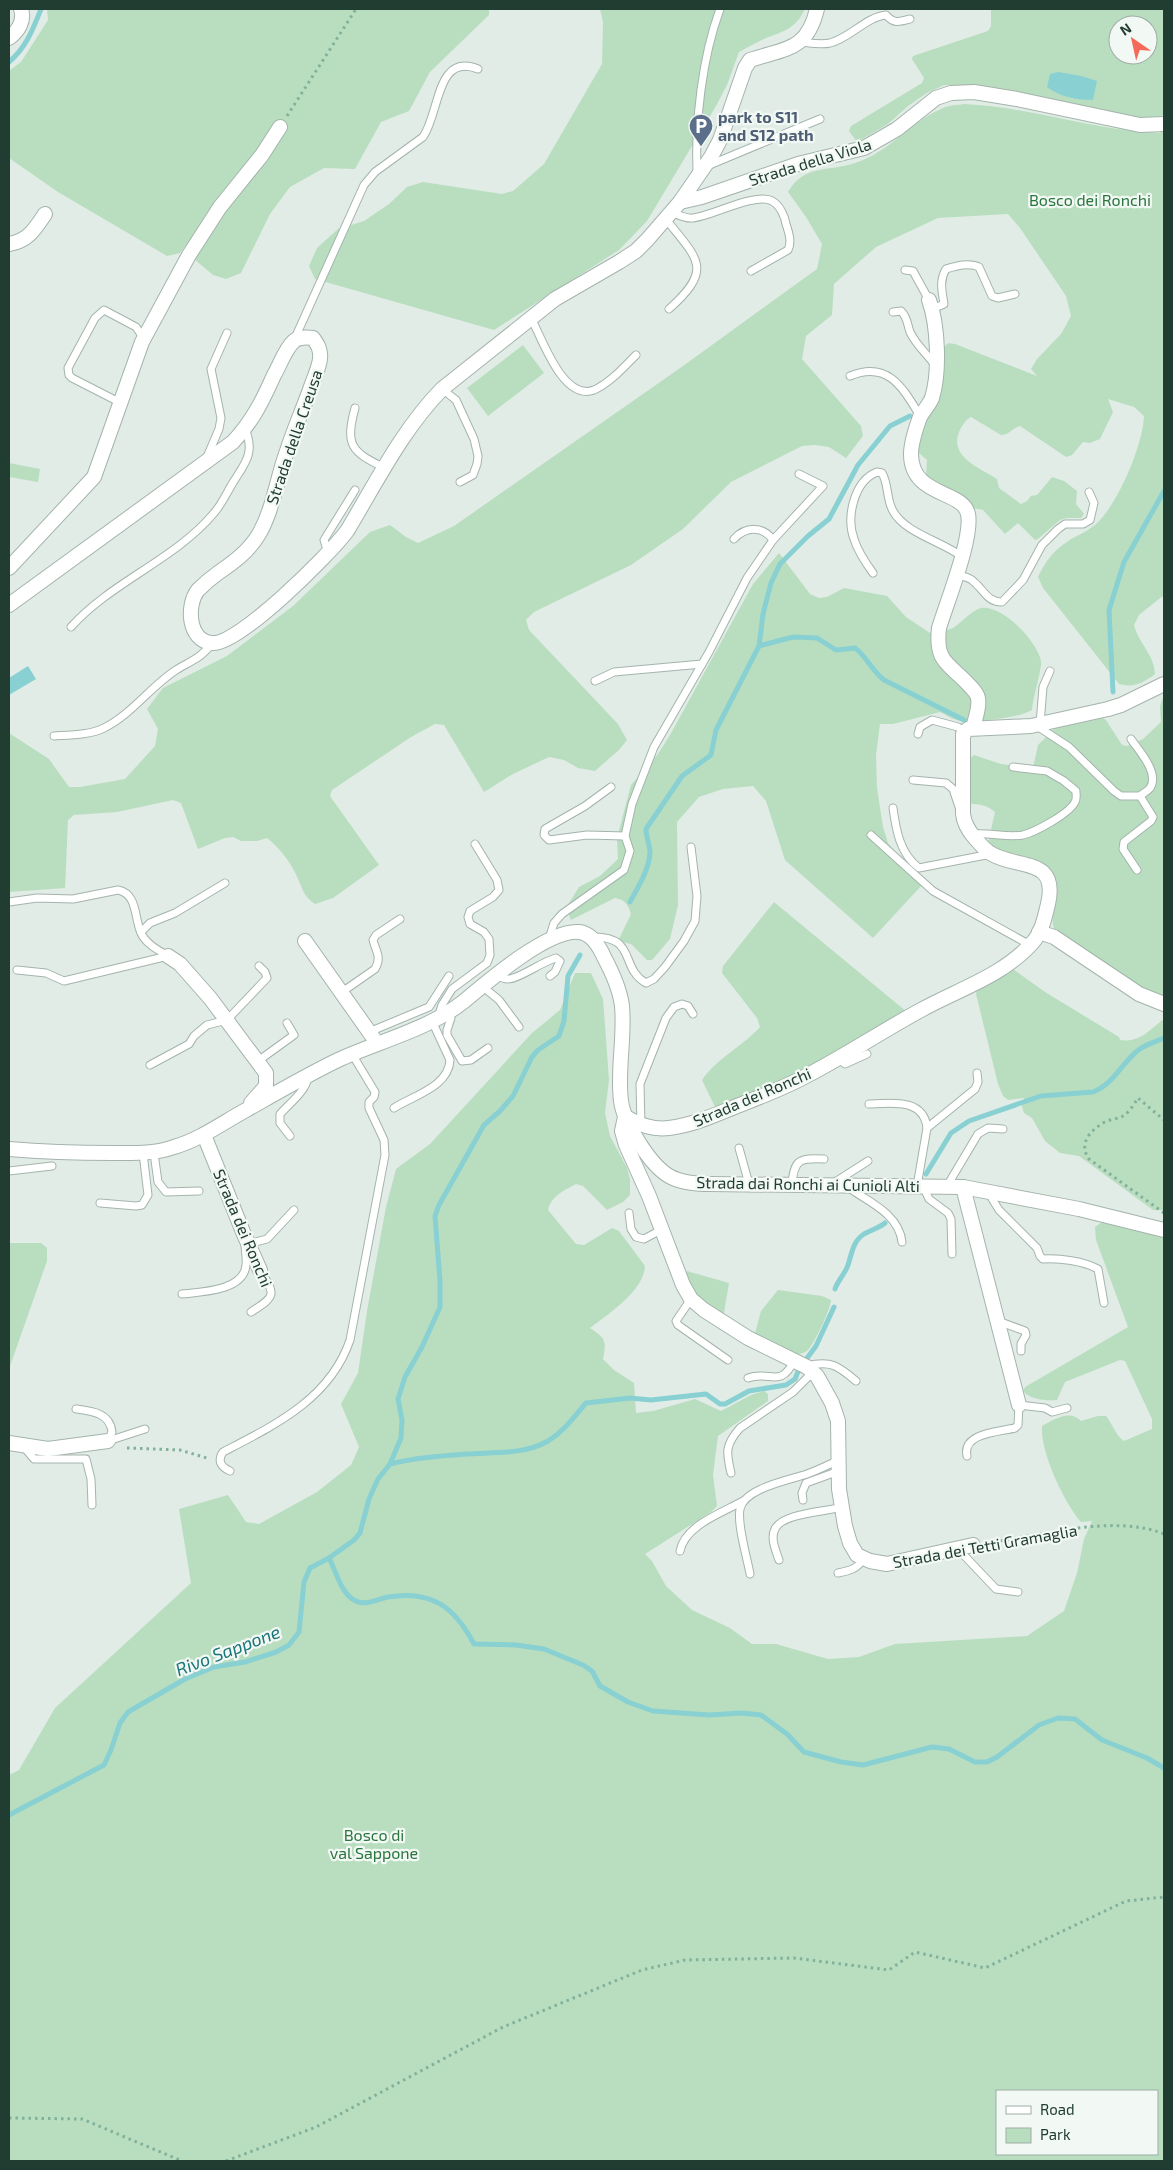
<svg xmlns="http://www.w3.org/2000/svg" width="1173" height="2170" viewBox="0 0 1173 2170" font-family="'Exo 2',sans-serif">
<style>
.green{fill:#b9debf;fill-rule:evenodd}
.water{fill:#88d0d2}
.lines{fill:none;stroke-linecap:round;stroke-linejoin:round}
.stream{stroke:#88d0d2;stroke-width:5}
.lane-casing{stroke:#a4b4ac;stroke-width:9}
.street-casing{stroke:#a4b4ac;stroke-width:16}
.path{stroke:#81b09b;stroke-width:3;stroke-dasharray:2.5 4;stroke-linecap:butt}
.lane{stroke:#fff;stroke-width:7}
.street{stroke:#fff;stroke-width:14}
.labels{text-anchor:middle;stroke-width:4.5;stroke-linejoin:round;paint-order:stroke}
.service-label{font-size:16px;font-weight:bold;fill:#4e5e75;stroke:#f2f8f4;text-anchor:start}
.street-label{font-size:16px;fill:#213d32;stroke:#f2f8f4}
.park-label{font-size:16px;fill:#2a753e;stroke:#f2f8f4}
.water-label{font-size:18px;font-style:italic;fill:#1a767a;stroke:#f2f8f4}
</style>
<rect width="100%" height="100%" fill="#e1ece6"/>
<g class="green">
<path d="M47 9H489V15L430 72 409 111 381 122 355 169 324 168 290 187 270 214 241 273 226 279 213 275 194 259 189 241 180 253 167 256 58 192 9 158V71L21 62 48 20Z"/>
<path d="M600 9H805C795 30 783 31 764 39 755 43 747 48 739 52L727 85 716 106 647 221 619 250 494 330 315 279 309 266 317 248 338 229 364 221 389 204 407 187 423 182 502 194 513 191 544 164 602 64 603 22Z"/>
<path d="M991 9H1164V115L1145 120 985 86 944 85 927 93 908 106 888 124 857 142 849 131 851 126 922 83 924 78 912 59 913 56 988 31 991 26ZM1118 25H1148V55H1118Z"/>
<path d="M965 104C1031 107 1094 131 1159 133L1164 131V595L1139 615 1134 625C1139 644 1154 654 1155 674 1143 683 1134 688 1119 684L1043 588 1038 577C1044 564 1052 552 1064 544 1074 536 1086 533 1096 524 1118 504 1143 445 1144 416L1134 407 1108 399 1113 412 1100 439 1090 443 1083 442 1072 455 1066 457 1020 426C1012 428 1009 435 1001 435L971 417C965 420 962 426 959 432 949 457 980 468 997 479L999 488 1021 504 1027 501 1031 496 1037 495 1052 477 1064 481 1077 491 1076 504 1084 514 1081 518H1067L1060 520 1038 539 1035 540 1018 523 1005 534 983 510 973 508 965 500 933 484 926 476 927 460 919 453 917 444 944 347 948 343 955 344 1037 376 1031 369 1037 359 1061 334 1071 316 1066 296 1020 228 1008 214 938 218 876 247 834 284 832 315 806 336 802 359 861 426 863 436 846 458 829 447 815 445 802 446 731 482 683 529 631 565 534 612 526 620 529 630 618 724 627 740 619 750 595 771 578 768 564 760 549 757 513 774 484 792 444 725 435 724 411 737 332 790 330 796 379 865 333 898 315 904C303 895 304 892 298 879 292 864 280 848 267 838L257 841H241L233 837 225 838 198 849 181 803 173 800 117 812 74 815 68 820 65 888 9 892V733L49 759 69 787H80L125 779 155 746 158 729 147 709 163 688 227 656 293 606 370 532 390 525 406 537 418 543 454 526 683 366 817 269 822 244 806 217 788 192C804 164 828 172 855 163 890 152 911 121 943 108 949 105 958 105 965 104Z"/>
<path d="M523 345 544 373 488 416 467 388Z"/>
<path d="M9 463 40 469 38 482 9 477Z"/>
<path d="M779 553 810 594 819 598 827 597 844 588 887 596 906 617 930 633C937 631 946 631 953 628 961 623 972 610 981 608 1003 605 1037 641 1041 661 1042 669 1033 697 1032 710 1020 718 977 722 962 721 955 721 946 715 940 712L893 724H880L876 755 877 788 883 827 888 843 922 885 873 938 785 860 766 801 753 786 723 789 699 797 677 822 678 905 670 939 652 960H647L631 944 618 941 631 914C628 905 626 900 615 898L571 920 566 908 579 887 600 876 618 859 617 838 631 785 658 754 670 735 753 584Z"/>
<path d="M1164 695V999L1150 995 1055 931C1046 911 1066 889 1052 871 1036 853 1006 858 988 843L995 812C986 804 979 805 968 803L969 759 974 755 1001 764 1033 768 1038 745 1055 728 1103 718 1106 720 1122 745 1127 746 1143 739 1161 722 1160 706Z"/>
<path d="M774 902 907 1012 801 1073 716 1109 702 1080C716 1059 743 1046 760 1027L757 1018 722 973 723 966Z"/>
<path d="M1008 969H1013L1045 992 1119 1037 1120 1040C1140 1043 1149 1030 1164 1019V1210H1153L1079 1156 1060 1153 1045 1141 1032 1118 1024 1113 1022 1107 1024 1098 1008 1100 1003 1096 998 1084 976 994 978 987Z"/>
<path d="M575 973H591L603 999 609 1080 605 1113 610 1136 627 1168 630 1179V1195L623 1202 607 1210 583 1186 576 1184C565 1190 551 1196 548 1210L576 1244 584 1245 612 1228 619 1231 645 1266C644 1291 608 1314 590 1328 605 1338 607 1340 603 1359L614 1370 634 1383 636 1413 653 1411 695 1399 721 1411 751 1395 764 1391 768 1394V1401L718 1436 713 1475 717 1506 711 1512 645 1554 652 1561 666 1586 692 1610 730 1628 752 1644H776L828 1659 859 1657 895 1644 1027 1636 1064 1611 1077 1573 1084 1539 1092 1521 1081 1522C1064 1502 1040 1452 1042 1426 1054 1419 1070 1409 1081 1421L1098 1416H1106C1112 1423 1116 1436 1124 1441L1152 1429V1419L1125 1361 1120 1360 1065 1382 1057 1400C1047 1401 1030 1400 1023 1391L1025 1387 1128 1327 1096 1240 1095 1227 1102 1222 1164 1238V2161H9V1775L19 1770 55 1708 191 1583 179 1509 228 1495 246 1522 259 1524 317 1492 351 1465 359 1447 341 1404 358 1373 367 1311 386 1207 396 1169 430 1144 532 1033 560 1010ZM997 2091H1157V2154H997Z"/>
<path d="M9 1243H41L47 1248V1261L9 1369Z"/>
<path d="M687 1271 729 1283 724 1313 721 1315 692 1292 685 1273Z"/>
<path d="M778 1290 822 1296 831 1300C831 1308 814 1345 807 1351 804 1353 799 1354 795 1355L754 1337 761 1311Z"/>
</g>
<g class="water">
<path d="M1058 72 1081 76 1097 81 1093 100C1077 100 1060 97 1047 87L1050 74Z"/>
<path d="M28 666 36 679 9 695V678Z"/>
</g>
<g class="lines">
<g class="stream">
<path d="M9 62C26 48 33 29 41 9"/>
<path d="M759 646 793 637 817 638 836 650 855 648C867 657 872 671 884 680L964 720"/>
<path d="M1113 692 1109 610 1124 562 1164 491"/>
<path d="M630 902C638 887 649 870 650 853 650 845 646 837 646 829L682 776 711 755 716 730 759 646 763 614 771 583 780 564 808 536 829 519 858 465 890 426 910 416"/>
<path d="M926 1174 951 1133 969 1121 1041 1096 1093 1092C1113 1084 1120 1066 1136 1052 1143 1045 1155 1042 1164 1038"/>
<path d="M835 1289C838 1280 845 1274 848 1265 852 1253 853 1241 864 1234 871 1230 879 1228 885 1223"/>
<path d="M390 1464C414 1458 440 1456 466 1454 493 1452 524 1455 548 1441 564 1431 574 1417 586 1403L630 1398 651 1400 706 1394 720 1404H725L749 1391 786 1385 795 1379 799 1369 816 1346 834 1307"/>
<path d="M329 1558C336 1571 341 1593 354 1600 365 1607 377 1599 388 1597 431 1590 454 1606 474 1644L516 1645 544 1649 583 1665 592 1671 600 1686 628 1702 653 1711 709 1715 742 1713 761 1715 787 1734 804 1752 841 1762 863 1765 932 1747 949 1749 975 1762H987L997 1757 1039 1725 1058 1718 1075 1719 1102 1740 1147 1758 1164 1768"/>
<path d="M9 1815 104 1765 111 1750 120 1723 128 1712 185 1679 214 1667 245 1662 276 1652 289 1645 299 1632 304 1582 310 1568 329 1558 354 1540 360 1533 369 1499 378 1479 390 1464 401 1438 402 1420 398 1399 405 1377 422 1347 440 1307V1281L435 1216 439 1205 484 1125 500 1111 513 1096 532 1057 538 1050 559 1036 564 1021 568 976 580 955"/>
</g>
<defs>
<g id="lane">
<path d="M802 42C810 43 821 45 830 43 850 38 866 17 886 15 894 24 899 22 910 19"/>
<path d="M707 166 820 119"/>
<path d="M697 173C695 121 702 58 720 9"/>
<path d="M671 212C678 215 686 219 693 218 712 216 756 192 772 201 780 205 785 217 786 224 789 233 792 242 788 250L751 271"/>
<path d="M665 218C697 259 715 268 669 309"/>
<path d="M905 270 913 271 929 300"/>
<path d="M932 309 944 304C942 291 939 281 946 269 956 266 969 262 979 267L992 296 998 298 1015 294"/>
<path d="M893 312 901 311C908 318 907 324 910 332 916 345 927 354 935 365"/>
<path d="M531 318C542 338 563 402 594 390 610 383 624 367 636 355"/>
<path d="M295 338 364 185 375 172 423 137C440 113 436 52 478 69"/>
<path d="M850 376C888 360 903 388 920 416"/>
<path d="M442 389 456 400 474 439 478 456 477 464 473 475 460 482"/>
<path d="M119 402 72 378 69 375 68 368 95 318 104 310 136 327 144 339"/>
<path d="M355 408C345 445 351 452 385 468"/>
<path d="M207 457 219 429 221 418 211 369 227 333"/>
<path d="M734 539C746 526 763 526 773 540"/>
<path d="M328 553 324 540 355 490"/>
<path d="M873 573C865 562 858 552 854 539 846 517 854 481 877 472L882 473C889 485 886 499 893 511 905 533 941 541 961 556"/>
<path d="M955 575C962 576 970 577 974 582 984 590 987 602 1002 602L1023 580 1042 545 1058 529 1065 524H1083L1090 520 1094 503 1089 492"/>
<path d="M71 627C111 582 176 559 214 513 222 504 227 492 234 481 246 462 255 452 245 429"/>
<path d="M595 681 614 672 702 664"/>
<path d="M1040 724 1043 687 1050 671"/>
<path d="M1037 726 1069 747 1114 791 1121 796H1140L1153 817 1151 821 1124 842 1123 849 1137 870"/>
<path d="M918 734 920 727 932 720 958 727 965 731"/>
<path d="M54 736C70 735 90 735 104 728 131 715 150 687 176 670 189 662 203 657 212 643"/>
<path d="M1131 739C1139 751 1160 773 1150 788 1148 791 1143 793 1140 796"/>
<path d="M913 780 946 783 953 789 959 807"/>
<path d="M611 787 585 806 545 829 544 835 549 840 587 835 625 836"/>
<path d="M893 808C896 830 900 854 919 868L991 854"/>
<path d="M972 834C990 832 1006 838 1023 835 1035 832 1069 814 1075 802 1077 799 1076 795 1076 791L1064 781 1047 771 1013 767"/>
<path d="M871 835 933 891 1030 945"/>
<path d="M9 902 37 898 73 899 118 890C138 894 134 918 141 933 146 944 158 950 168 956"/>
<path d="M141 932 150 923 175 913 225 883"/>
<path d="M590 937C638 935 619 968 646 983L654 979 665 967 684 941 695 921 697 896 691 847"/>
<path d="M549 939 554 923 562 914 624 870 630 851 625 836 632 804 654 747 709 652 747 578 773 540 823 486 799 474"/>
<path d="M17 970 46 973 64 981 168 956"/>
<path d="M497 975C500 977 504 979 508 979 519 979 541 962 556 958L560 961 555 972 550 976"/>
<path d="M482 986 499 1000 519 1027"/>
<path d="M342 992 375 969C382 957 376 952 373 940L376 935 400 919"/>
<path d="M448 1012 451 1018 447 1030V1035L462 1061 471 1060 488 1048"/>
<path d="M438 1017 442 1005 452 989 487 963 490 955 489 939 484 932 470 924 468 917 470 911 493 897 499 890 497 880 475 844"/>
<path d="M369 1032 429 1007 449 976"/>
<path d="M836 1060 841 1061 845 1064 867 1054"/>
<path d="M258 1061 294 1035 287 1023"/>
<path d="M150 1065 189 1044 194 1036 207 1025 227 1020 267 978 265 972 259 966"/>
<path d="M869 1104C891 1103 924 1098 927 1128L917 1186"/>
<path d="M394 1108C412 1096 449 1087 450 1060L432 1021"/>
<path d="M641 1125 640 1084 666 1018 674 1007 682 1004 688 1006 693 1014"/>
<path d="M927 1128 975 1089 978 1082 977 1073"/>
<path d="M290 1136 280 1123V1114C290 1103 306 1091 308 1077"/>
<path d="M739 1148 749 1184"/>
<path d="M154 1153 158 1182 166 1192 199 1191"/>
<path d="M9 1171 52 1166"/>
<path d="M792 1184C794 1159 800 1158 824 1159"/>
<path d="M832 1184 868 1161"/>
<path d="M923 1186 929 1199 948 1213 951 1219 952 1254"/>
<path d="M947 1186 978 1134 988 1128 1003 1129"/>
<path d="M849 1188C869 1202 899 1214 902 1242"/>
<path d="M988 1192 999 1210 1037 1248 1040 1256 1043 1259C1060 1258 1083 1261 1098 1269L1104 1303"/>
<path d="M100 1203 136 1206 142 1205 148 1195 143 1153"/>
<path d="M629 1213 631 1229 636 1237 644 1239 661 1230"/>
<path d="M248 1244 267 1239 294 1210"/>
<path d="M182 1294C201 1292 244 1291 246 1265 247 1259 245 1251 245 1245"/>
<path d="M691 1299 676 1321 678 1325 728 1360"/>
<path d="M251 1312C276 1296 276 1295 260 1270"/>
<path d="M998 1321 1025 1331 1026 1335 1021 1344V1351"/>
<path d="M807 1366C831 1360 838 1366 856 1381"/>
<path d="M748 1378C770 1370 780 1389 794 1361"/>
<path d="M76 1409C92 1411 110 1413 112 1432L108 1441"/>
<path d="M108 1441 145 1429"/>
<path d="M23 1446 34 1459H86L91 1479 92 1505"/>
<path d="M967 1456C962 1433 998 1432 1015 1428L1018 1425 1019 1405 1045 1408 1052 1412 1067 1408"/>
<path d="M230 1471C221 1467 217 1461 223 1452 275 1425 330 1399 350 1340L385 1155 384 1140 369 1108V1102L374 1097 375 1092 352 1054"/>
<path d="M731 1473C726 1452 725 1445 740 1428L793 1392 813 1372"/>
<path d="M803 1500 802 1493 806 1483 839 1471"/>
<path d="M957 1548 996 1589 1018 1592"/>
<path d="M680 1551C685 1525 722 1513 743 1501"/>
<path d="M779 1560C776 1551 770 1538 775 1529 782 1513 826 1512 842 1507"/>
<path d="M838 1573C848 1571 858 1569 863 1559"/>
<path d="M750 1574C747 1557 737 1525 740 1509 744 1488 790 1480 807 1474 818 1470 828 1465 839 1460"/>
</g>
<g id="street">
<path d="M9 38C18 31 25 21 21 9"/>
<path d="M680 202 702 197 798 164 864 148 897 129 936 98 951 93 974 92 1017 99 1140 125 1164 124"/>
<path d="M9 244C28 241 35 229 45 214"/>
<path d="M929 300C938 325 940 372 932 398 929 405 924 410 920 417 916 428 911 443 911 454 911 497 963 490 968 514 973 537 947 602 939 628 935 663 949 663 969 685 973 689 977 693 978 698 980 707 975 719 973 728"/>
<path d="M9 568 94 477 142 342 189 255 220 207 262 155 280 127"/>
<path d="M9 605 233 442C252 422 263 400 274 375 280 365 285 349 294 341 299 337 306 337 313 338 318 345 321 350 320 359 319 367 315 376 312 384 304 407 294 429 287 451 277 478 273 510 259 534 249 551 234 562 218 573 211 578 204 584 198 590 186 605 188 641 212 643 238 646 330 554 347 531 376 483 402 430 442 389L555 299 619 262 636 251 647 240 680 202 711 157 720 140 745 68 750 60C786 48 807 51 817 9"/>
<path d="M1039 932 1054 937 1139 994 1164 1004"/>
<path d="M305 941 377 1043"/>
<path d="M168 956 180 964 210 998 266 1073V1086L251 1103"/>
<path d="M625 1117 622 1131 626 1145 649 1196 683 1285 691 1299 704 1310 748 1338 807 1367 817 1376 832 1403 838 1421 839 1489 845 1526 850 1543 857 1555 870 1561 887 1564 973 1545"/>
<path d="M626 1117C640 1125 653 1130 669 1128 693 1125 715 1115 737 1106 760 1097 784 1088 806 1076 845 1056 882 1031 921 1010 959 989 1003 976 1033 942 1042 932 1045 916 1048 904 1059 856 1017 870 990 853 984 849 979 843 974 837 968 830 964 823 963 814V734L968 729 1031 726 1108 709 1121 705 1164 684"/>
<path d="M204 1135 243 1232 260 1270"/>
<path d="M9 1149C44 1152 78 1153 113 1153 135 1153 154 1154 174 1147 201 1139 222 1123 246 1110 276 1093 307 1075 338 1060 377 1042 429 1029 463 1002 487 982 548 929 579 932 591 933 599 946 604 957 612 972 620 989 622 1006 625 1038 617 1070 621 1101 624 1123 650 1165 669 1176 681 1183 697 1184 710 1184L963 1187 1079 1209 1164 1230"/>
<path d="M963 1187 1019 1405"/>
<path d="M9 1443 48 1449 108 1441"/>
</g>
</defs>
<use href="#lane" class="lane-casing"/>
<use href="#street" class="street-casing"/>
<g class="path">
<path d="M287 116 356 9"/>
<path d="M1164 1213 1089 1159C1078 1144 1090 1130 1105 1122 1111 1119 1118 1119 1123 1116 1129 1113 1134 1104 1138 1098L1164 1120"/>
<path d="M127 1448 180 1450 210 1459"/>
<path d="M988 1543C1039 1535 1116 1514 1164 1534"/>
<path d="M9 2118 82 2119 182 2161"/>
<path d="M226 2161 316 2127 503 2027 642 1970 685 1960 794 1958 889 1970 915 1952 985 1968 1126 1901 1164 1897"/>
</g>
<use href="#lane" class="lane"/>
<use href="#street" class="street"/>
</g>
<defs>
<symbol id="parking-pin" viewBox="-11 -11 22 30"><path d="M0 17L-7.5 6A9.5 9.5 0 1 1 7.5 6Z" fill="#5c6f8a" stroke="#f2f8f4"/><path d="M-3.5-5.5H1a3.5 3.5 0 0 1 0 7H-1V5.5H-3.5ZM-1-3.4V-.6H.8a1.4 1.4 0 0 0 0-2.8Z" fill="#fff"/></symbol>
</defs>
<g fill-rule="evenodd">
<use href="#parking-pin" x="687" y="112" width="28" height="38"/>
</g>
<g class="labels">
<g class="service-label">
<text x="718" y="123">park to S11<tspan x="718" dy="18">and S12 path</tspan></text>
</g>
<g class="street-label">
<text transform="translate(810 162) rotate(-17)" y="6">Strada della Viola</text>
<text transform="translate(294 437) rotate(-71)" y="6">Strada della Creusa</text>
<text transform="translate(752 1097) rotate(-23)" y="6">Strada dei Ronchi</text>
<text transform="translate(808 1184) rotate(1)" y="6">Strada dai Ronchi ai Cunioli Alti</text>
<text transform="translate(243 1228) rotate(67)" y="6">Strada dei Ronchi</text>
<text transform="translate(985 1546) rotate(-10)" y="6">Strada dei Tetti Gramaglia</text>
</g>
<g class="park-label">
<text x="1090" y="206">Bosco dei Ronchi</text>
<text x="374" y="1841">Bosco di<tspan x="374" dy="18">val Sappone</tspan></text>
</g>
<g class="water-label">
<text transform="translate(228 1651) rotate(-21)" y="6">Rivo Sappone</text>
</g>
</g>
<rect width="1173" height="2170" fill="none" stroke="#213d32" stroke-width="20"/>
<rect x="996" y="2090" width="162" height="65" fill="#f2f8f4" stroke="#9eada6"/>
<rect x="1006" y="2106" width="25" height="8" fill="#ffffff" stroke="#9eada6"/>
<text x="1040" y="2115" font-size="15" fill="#213d32">Road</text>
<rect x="1006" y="2128" width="25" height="15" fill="#b9debf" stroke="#9eada6"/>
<text x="1040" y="2140" font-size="15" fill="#213d32">Park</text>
<g transform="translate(1133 40) rotate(326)"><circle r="24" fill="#f2f8f4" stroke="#9eada6"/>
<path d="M0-4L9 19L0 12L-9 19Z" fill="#f46957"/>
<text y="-8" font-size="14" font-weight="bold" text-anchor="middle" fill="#213d32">N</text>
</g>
</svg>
